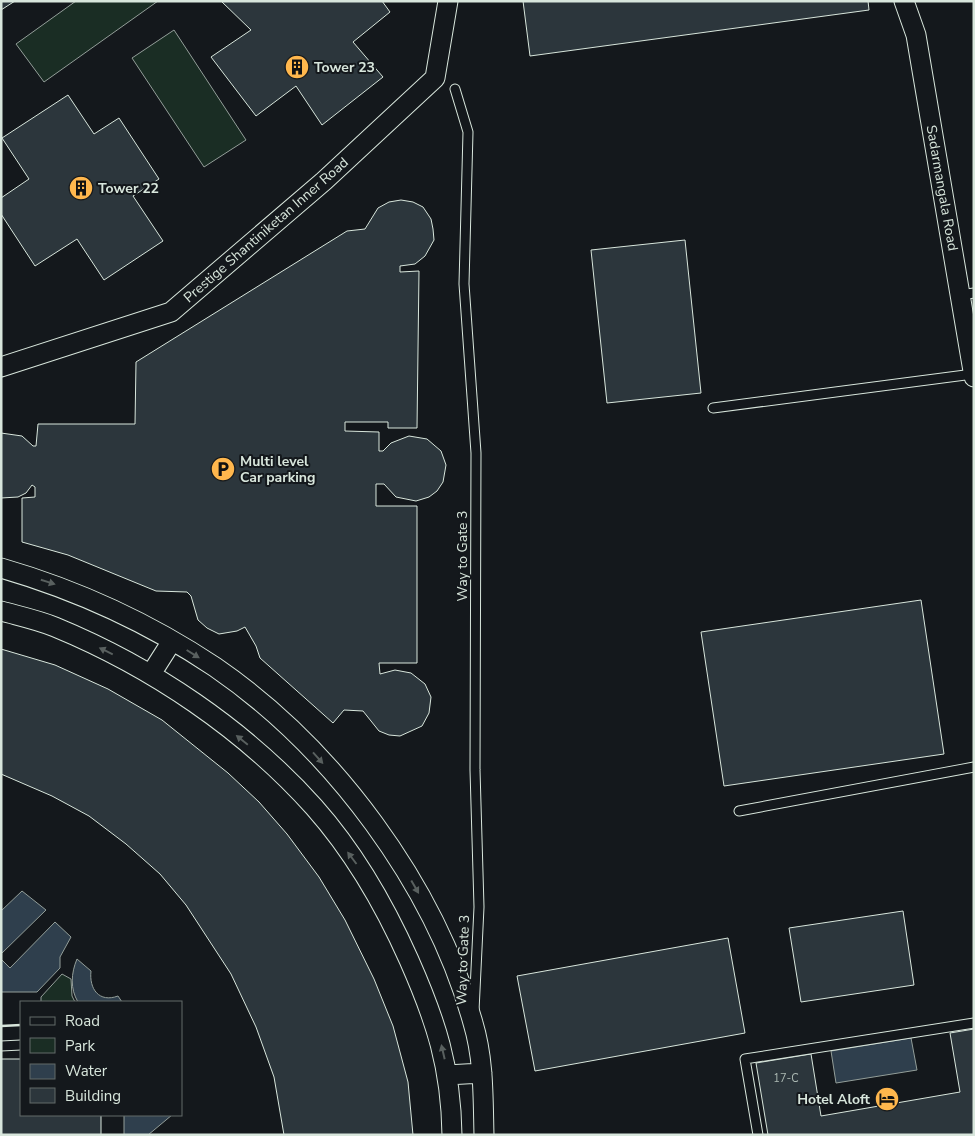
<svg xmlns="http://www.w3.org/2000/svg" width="975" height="1136" font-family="'Nunito Sans',sans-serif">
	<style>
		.green { fill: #1a2d24; stroke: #939e99 }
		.water { fill: #2f3f4d; stroke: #939e99 }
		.building { fill: #2c363c; stroke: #d8e6dc }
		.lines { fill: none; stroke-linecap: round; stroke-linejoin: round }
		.service-casing { stroke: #d8e6dc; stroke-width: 11 }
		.minor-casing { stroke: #d8e6dc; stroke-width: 21 }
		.service { stroke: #14181c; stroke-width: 9 }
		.minor { stroke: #14181c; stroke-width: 19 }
		.wall { stroke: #d8e6dc; stroke-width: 2.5 }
		.oneway { fill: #59605f }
		.labels { text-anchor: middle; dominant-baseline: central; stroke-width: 4; stroke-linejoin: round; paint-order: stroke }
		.number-label { font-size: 11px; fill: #adbab4 }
		.poi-label { font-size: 14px; font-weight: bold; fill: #d8e6dc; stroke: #14181c; text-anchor: start }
		.street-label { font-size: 14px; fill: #d8e6dc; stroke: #14181c }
	</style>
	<rect width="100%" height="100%" fill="#14181c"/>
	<path class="green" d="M 76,1 L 158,1 L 44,82 L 16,44 Z
		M 174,30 L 246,140 L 204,167 L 132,58 Z
		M 62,974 L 71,979 L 72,996 L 75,1002 L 41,1002 L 41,997 Z"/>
	<path class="water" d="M 22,891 L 46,910 L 1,954 L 1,911 Z
		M 55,922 L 71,937 L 60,957 L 60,968 L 37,992 L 1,992 L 1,959 L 10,968 Z
		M 77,959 L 91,971 C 89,989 99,1003 118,996 L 122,1002 L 78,1002 C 70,989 71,973 77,959 Z
		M 911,1038 L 917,1070 L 836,1083 L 831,1051 Z
		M 124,1115 L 172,1115 L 148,1135 L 124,1135 Z"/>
	<path class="building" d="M 1,1 L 15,1 L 1,10 Z
		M 221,1 L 382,1 L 390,12 L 353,42 L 383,77 L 322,125 L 296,86 L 256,116 L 211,57 L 251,30 Z
		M 523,1 L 868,1 L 869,10 L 530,56 Z
		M 68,95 L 94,134 L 119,118 L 159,179 L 133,196 L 163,241 L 104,280 L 77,239 L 35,266 L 1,214 L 1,198 L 29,179 L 2,138 Z
		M 401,200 L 413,202 L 423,207 L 431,219 L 433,229 L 434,240 L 425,256 L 415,264 L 400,266 L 400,272 L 419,271 L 417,428 L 388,428 L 388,422 L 345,422 L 345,431 L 379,432 L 379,451 L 383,451 L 391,443 L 409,436 L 427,439 L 441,451 L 446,465 L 443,482 L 437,491 L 429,497 L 416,501 L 396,497 L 384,484 L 376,484 L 376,506 L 417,506 L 417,663 L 379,663 L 380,674 L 395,670 L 411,673 L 425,684 L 431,697 L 429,713 L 422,726 L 400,736 L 389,735 L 379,731 L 363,711 L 344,710 L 333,723 L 260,658 L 256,646 L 245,627 L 237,631 L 219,634 L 207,628 L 198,620 L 191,596 L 187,592 L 156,591 L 68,555 L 22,542 L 22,498 L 35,497 L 35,487 L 32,485 L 26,493 L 18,497 L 1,498 L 1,433 L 22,436 L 33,446 L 36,446 L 38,424 L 135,424 L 136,362 L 347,231 L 365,229 L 378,208 L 389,202 Z
		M 685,240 L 701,393 L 607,403 L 591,250 Z
		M 921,600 L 944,754 L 724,786 L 701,632 Z
		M 1,649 L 55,665 L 108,689 L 162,720 L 228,773 L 259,802 L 287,834 L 319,877 L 345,920 L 374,979 L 393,1026 L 408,1082 L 413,1135 L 284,1135 L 274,1077 L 256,1027 L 231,974 L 186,905 L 160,874 L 126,844 L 89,816 L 52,796 L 1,774 Z
		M 903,911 L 914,985 L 801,1002 L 789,928 Z
		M 728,938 L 745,1033 L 535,1071 L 517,976 Z
		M 974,1029 L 974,1135 L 768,1135 L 756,1063 L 811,1054 L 821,1116 L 960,1092 L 950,1033 Z
		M 1,1059 L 21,1059 L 21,1115 L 101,1115 L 101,1135 L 1,1135 Z"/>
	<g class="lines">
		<g class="service-casing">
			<path id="service" d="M 455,89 L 468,132 L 464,284 L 476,453 L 475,770 L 479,907 L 474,1011
				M 960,295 L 974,293
				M 713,408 L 973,374
				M 739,811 L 974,767
				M 1,1046 L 21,1045
				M 758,1135 L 745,1059 L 974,1023"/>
		</g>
		<g class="minor-casing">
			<path id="minor" d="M 904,1 L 916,35 L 974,377
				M 1,367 L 171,312 L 324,181 L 435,78 L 448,1
				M 1,568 C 77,590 149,623 215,667 C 333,748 435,885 473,1023 C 484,1059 483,1098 484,1135
				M 1,611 C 19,616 38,620 55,627 C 152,667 244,729 314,807 C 354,852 385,906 409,960 C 436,1021 451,1067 452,1135
				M 151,674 L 172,641
				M 447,1075 L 482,1073"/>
		</g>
		<use href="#service" class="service"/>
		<use href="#minor" class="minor"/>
		<path class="wall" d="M 1,1026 L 21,1025"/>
	</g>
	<defs><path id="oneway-solid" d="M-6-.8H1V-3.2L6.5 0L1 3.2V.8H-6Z" transform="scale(1.25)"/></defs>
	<g class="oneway">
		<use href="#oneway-solid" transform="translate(48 582) rotate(17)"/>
		<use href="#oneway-solid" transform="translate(106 651) rotate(-154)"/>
		<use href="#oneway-solid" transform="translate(193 654) rotate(32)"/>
		<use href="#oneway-solid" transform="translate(242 740) rotate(-141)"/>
		<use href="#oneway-solid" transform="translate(318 758) rotate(48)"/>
		<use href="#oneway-solid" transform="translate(352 858) rotate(-127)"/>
		<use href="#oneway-solid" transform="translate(415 887) rotate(60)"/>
		<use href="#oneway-solid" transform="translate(443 1052) rotate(-103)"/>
	</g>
	<defs>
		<g id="building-disc" transform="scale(1.25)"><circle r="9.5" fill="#ffb74d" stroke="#14181c"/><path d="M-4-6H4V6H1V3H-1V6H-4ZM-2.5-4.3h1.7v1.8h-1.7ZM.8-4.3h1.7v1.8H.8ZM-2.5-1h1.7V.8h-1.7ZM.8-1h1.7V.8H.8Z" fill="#111"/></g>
		<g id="parking-disc" transform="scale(1.25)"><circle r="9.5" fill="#ffb74d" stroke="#14181c"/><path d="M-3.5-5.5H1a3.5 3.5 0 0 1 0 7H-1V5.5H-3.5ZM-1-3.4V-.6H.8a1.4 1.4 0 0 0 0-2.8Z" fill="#111"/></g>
		<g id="hotel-disc" transform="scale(1.25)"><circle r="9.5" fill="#ffb74d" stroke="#14181c"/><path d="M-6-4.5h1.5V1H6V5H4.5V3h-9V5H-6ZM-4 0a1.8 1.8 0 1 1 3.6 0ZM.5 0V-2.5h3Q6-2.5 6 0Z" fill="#111"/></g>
	</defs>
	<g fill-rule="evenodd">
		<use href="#building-disc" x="297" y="67"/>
		<use href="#building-disc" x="81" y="188"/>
		<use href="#parking-disc" x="223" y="469"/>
		<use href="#hotel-disc" x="887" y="1099"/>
	</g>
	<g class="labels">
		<g class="number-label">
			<text x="786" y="1078">17-C</text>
		</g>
		<g class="poi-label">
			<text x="314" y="67">Tower 23</text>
			<text x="98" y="188">Tower 22</text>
			<text x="240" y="461">Multi level<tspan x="240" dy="16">Car parking</tspan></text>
			<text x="870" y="1099" text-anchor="end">Hotel Aloft</text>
		</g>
		<g class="street-label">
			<text transform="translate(942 188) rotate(80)">Sadarmangala Road</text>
			<text transform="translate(266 230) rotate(-41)">Prestige Shantiniketan Inner Road</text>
			<text transform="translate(462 556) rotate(-90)">Way to Gate 3</text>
			<text transform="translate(463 960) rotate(-88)">Way to Gate 3</text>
		</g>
	</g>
	<rect width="975" height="1136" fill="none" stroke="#d8e6dc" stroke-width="5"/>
	<rect x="20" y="1001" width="162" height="115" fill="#14181c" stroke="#626a69"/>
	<rect x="30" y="1017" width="25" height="8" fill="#14181c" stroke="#626a69"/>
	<text x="65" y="1026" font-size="15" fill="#d8e6dc">Road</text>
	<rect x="30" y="1038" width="25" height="15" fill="#1a2d24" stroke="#626a69"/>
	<text x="65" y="1051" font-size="15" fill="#d8e6dc">Park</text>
	<rect x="30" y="1064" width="25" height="15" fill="#2f3f4d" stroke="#626a69"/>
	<text x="65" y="1076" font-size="15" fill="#d8e6dc">Water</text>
	<rect x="30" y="1088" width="25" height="15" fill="#2c363c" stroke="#626a69"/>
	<text x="65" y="1101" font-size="15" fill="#d8e6dc">Building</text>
</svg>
